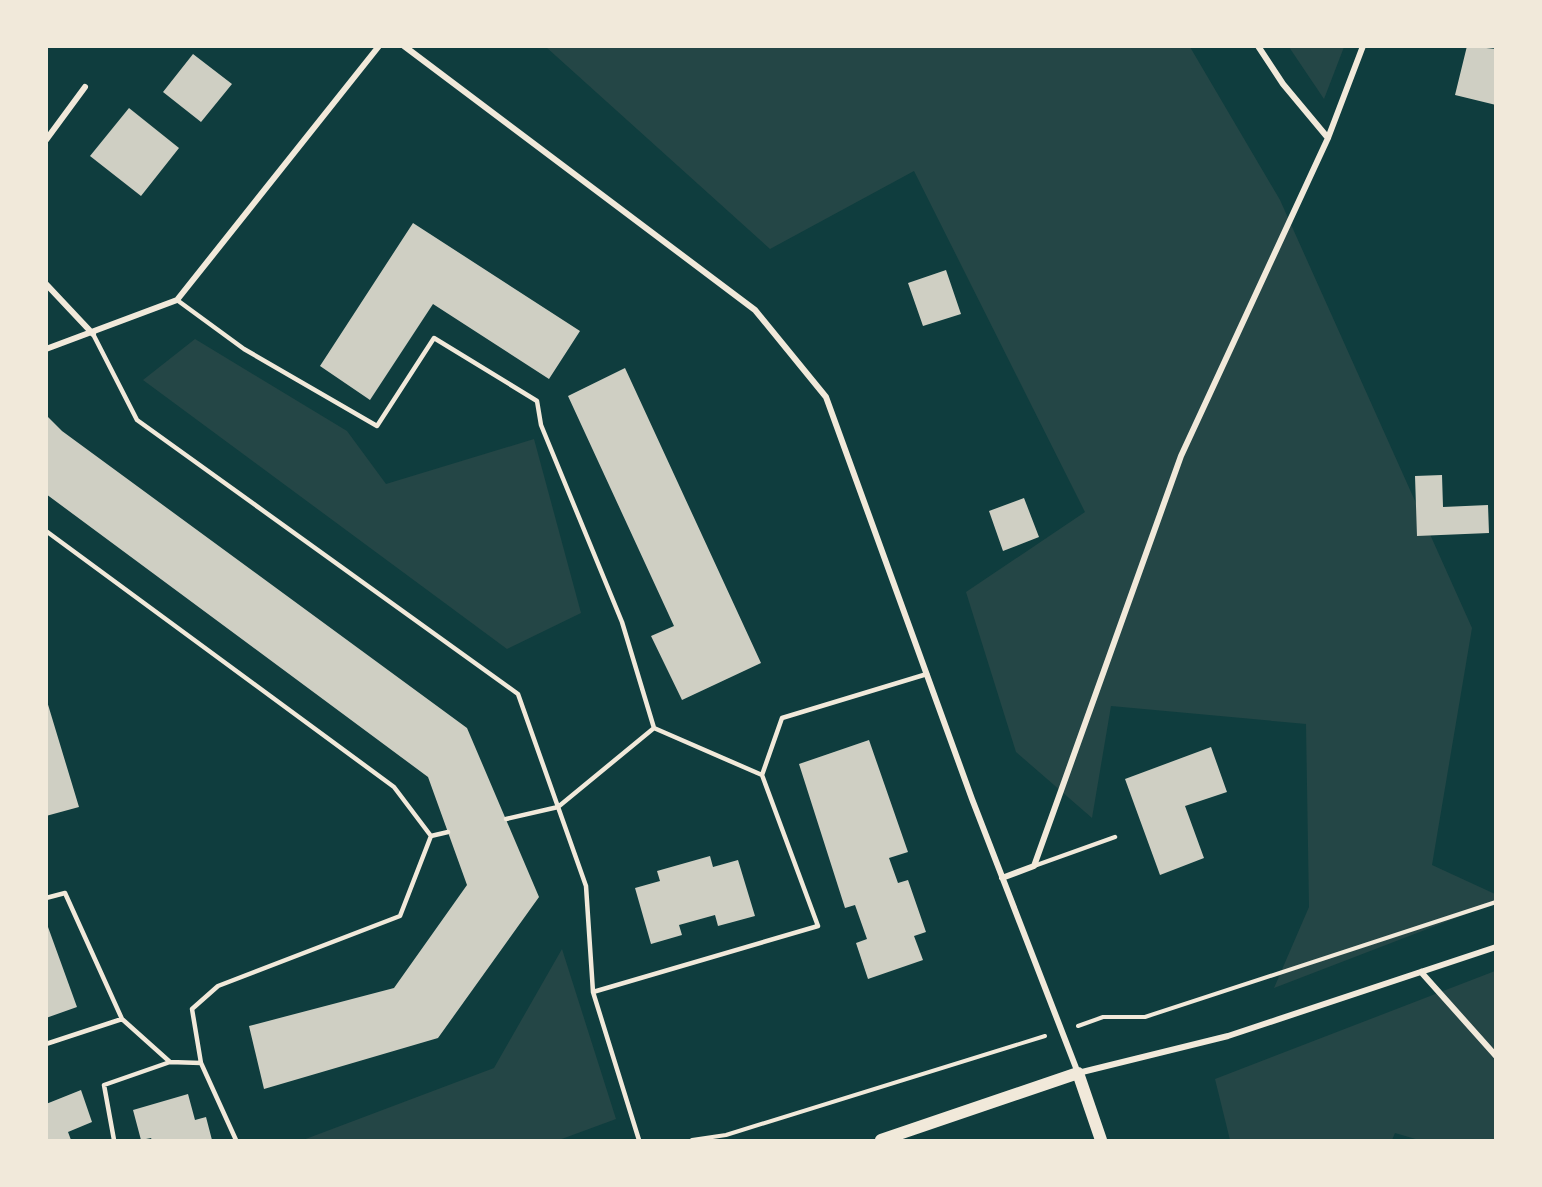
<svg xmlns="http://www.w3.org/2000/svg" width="1542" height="1187" font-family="'Crimson Pro',serif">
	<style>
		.green { fill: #244646 }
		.building { fill: #cfcfc3 }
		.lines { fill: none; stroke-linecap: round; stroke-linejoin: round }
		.path { stroke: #f1e9da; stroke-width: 4 }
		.service { stroke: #f1e9da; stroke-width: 4.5 }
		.minor { stroke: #f1e9da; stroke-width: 6 }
		.secondary { stroke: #f1e9da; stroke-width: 12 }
	</style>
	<rect width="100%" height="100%" fill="#0f3d3e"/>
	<path class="green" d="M 546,47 L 1190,47 L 1280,200 L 1472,628 L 1432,865 L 1495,894 L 1495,903 L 1274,988 L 1309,907 L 1306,724 L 1111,706 L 1092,818 L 1016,752 L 966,592 L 1085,512 L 914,171 L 770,249 Z
		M 1289,47 L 1344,47 L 1324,99 Z
		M 195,339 L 347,431 L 386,484 L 534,439 L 581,613 L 507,649 L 143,380 Z
		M 562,949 L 616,1119 L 559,1140 L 303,1140 L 494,1068 Z
		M 1495,971 L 1495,1140 L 1419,1140 L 1395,1133 L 1392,1140 L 1230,1140 L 1215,1079 Z"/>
	<path class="building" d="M 1467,46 L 1496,49 L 1496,105 L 1455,95 Z
		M 193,54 L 232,84 L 201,122 L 163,92 Z
		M 129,108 L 179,148 L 141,196 L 90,156 Z
		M 413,223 L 580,331 L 549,379 L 433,304 L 370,400 L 320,366 Z
		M 946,270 L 961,314 L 923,326 L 908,283 Z
		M 625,368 L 761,663 L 682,700 L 651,636 L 674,626 L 568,396 Z
		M 46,415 L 62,431 L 467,728 L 539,897 L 438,1038 L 264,1089 L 249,1026 L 394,988 L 467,885 L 428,777 L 46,494 Z
		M 1442,475 L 1443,507 L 1488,505 L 1489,533 L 1417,536 L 1415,476 Z
		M 1024,498 L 1039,537 L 1003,551 L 989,511 Z
		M 46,698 L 79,807 L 46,816 Z
		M 869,740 L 908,852 L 889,858 L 898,883 L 908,880 L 926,932 L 914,936 L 923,960 L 868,979 L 856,943 L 867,939 L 855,905 L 845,908 L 799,764 Z
		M 1211,747 L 1227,792 L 1185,806 L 1204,858 L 1160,875 L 1125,779 Z
		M 710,856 L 713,867 L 738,860 L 755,916 L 718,926 L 715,915 L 679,925 L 682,935 L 651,944 L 635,888 L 660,881 L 657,871 Z
		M 48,927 L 77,1007 L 46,1018 L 46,928 Z
		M 81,1090 L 92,1122 L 68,1132 L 71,1140 L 46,1140 L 46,1104 Z
		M 188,1094 L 195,1120 L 206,1117 L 212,1140 L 152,1140 L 151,1138 L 141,1140 L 133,1110 Z"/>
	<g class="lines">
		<path class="path" d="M 1078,1026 L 1103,1017 L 1145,1017 L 1496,902
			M 692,1140 L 726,1135 L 1045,1036"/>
		<path class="service" d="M 177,300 L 244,349 L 377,426 L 434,338 L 537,401 L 541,425 L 622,622 L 654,728 L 558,807 L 506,819
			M 93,334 L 137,420 L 518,694 L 586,886 L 593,992 L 639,1140
			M 46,531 L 394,787 L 431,836 L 400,916 L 218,986 L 192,1009 L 201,1063 L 236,1140
			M 762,775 L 782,718 L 927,674
			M 431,836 L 448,832
			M 1034,866 L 1115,837
			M 46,898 L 65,893 L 122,1019 L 170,1062
			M 593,992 L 818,926 L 762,775 L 654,728
			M 46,1044 L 122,1019
			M 114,1140 L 104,1085 L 170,1062 L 201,1063"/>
		<path class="minor" d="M 404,46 L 755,310 L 826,397 L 972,799 L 1078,1073 L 1228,1036 L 1496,947
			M 1258,46 L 1283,84 L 1328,138
			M 46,140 L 85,87
			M 46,284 L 93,334
			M 46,349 L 177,300 L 379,46
			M 1002,878 L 1034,866 L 1181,456 L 1328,138 L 1363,46
			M 1421,972 L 1496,1056"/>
		<path class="secondary" d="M 881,1140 L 1078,1073 L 1101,1140"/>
	</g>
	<rect width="1542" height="1187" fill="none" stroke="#f1e9da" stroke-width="96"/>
</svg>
